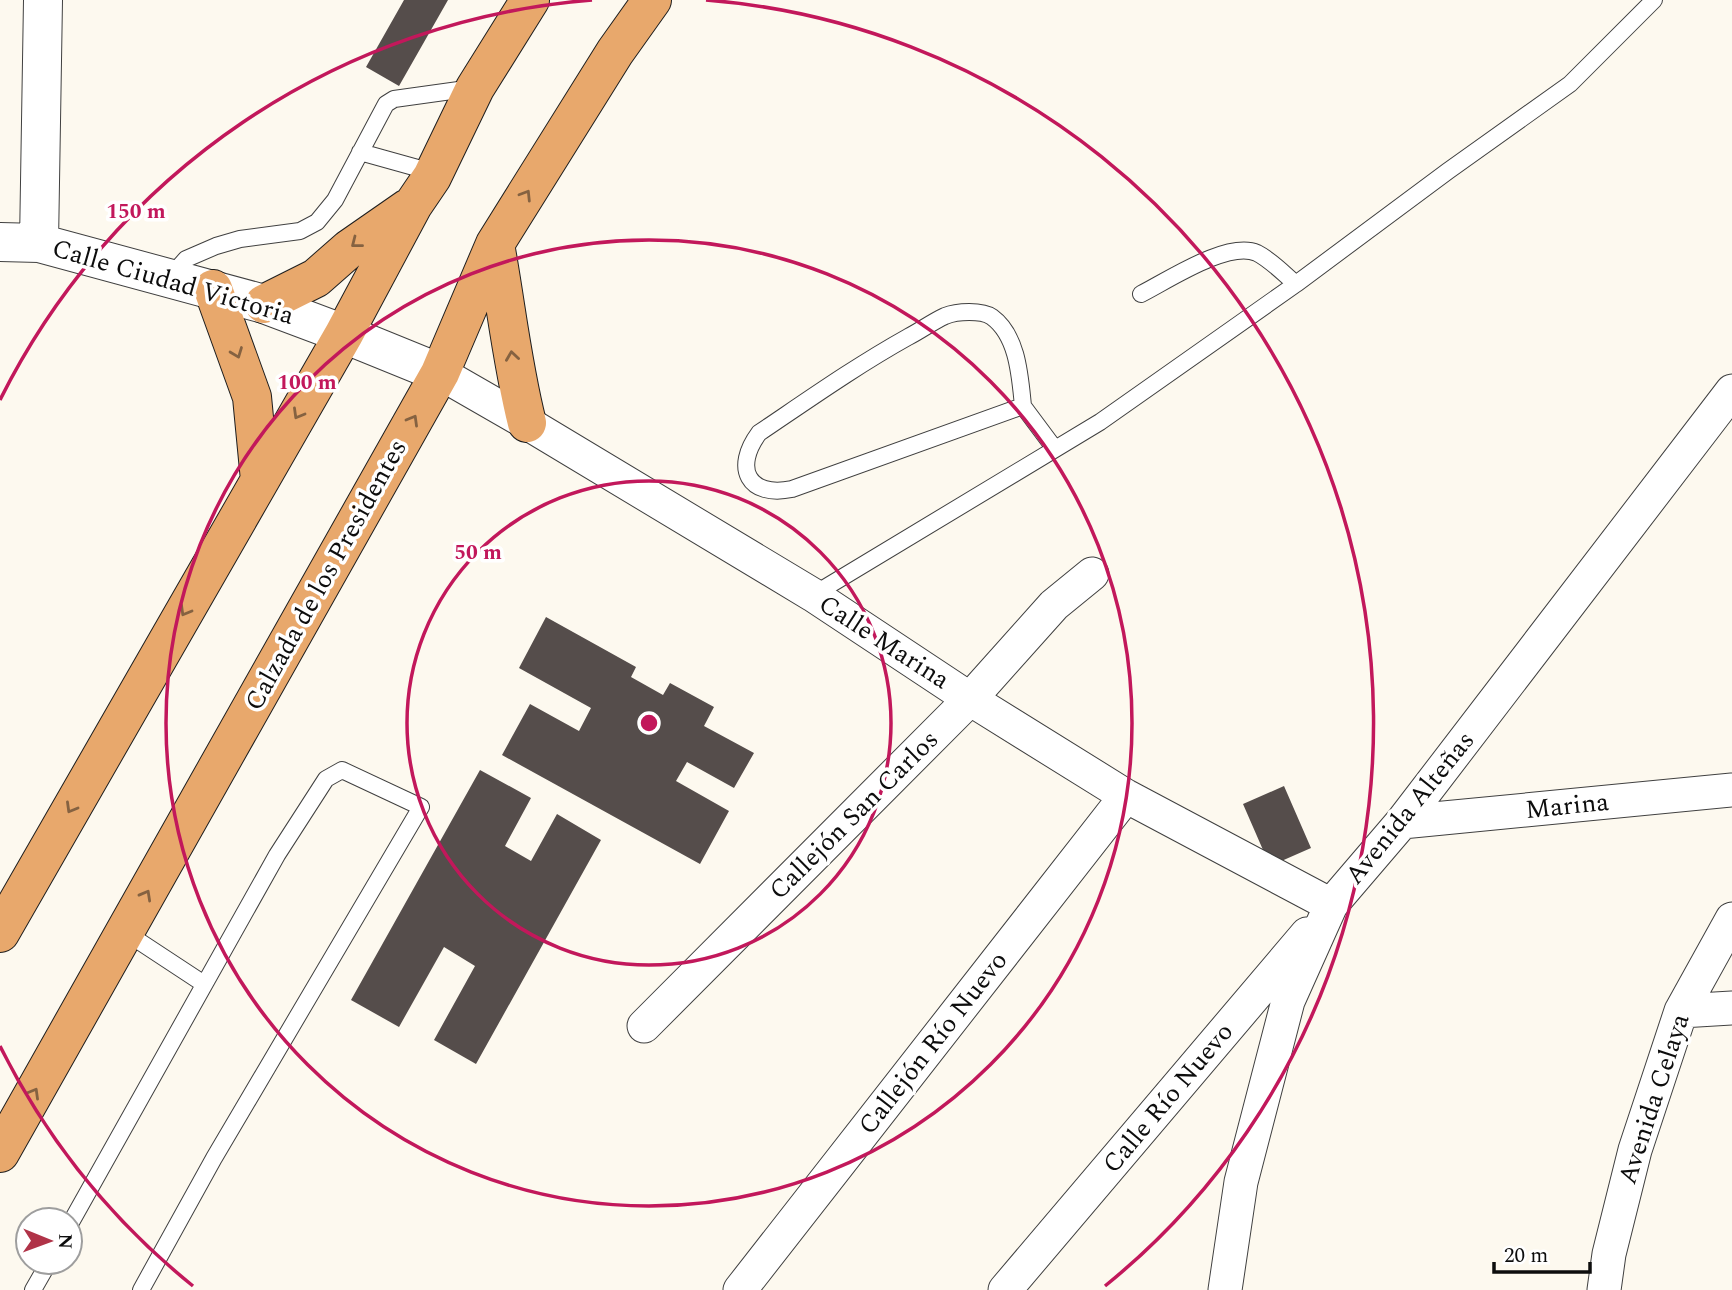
<svg xmlns="http://www.w3.org/2000/svg" width="1732" height="1290" font-family="Spectral,serif">
	<style>
		.building { fill: #554d4b }
		.lines { fill: none; stroke-linecap: round; stroke-linejoin: round }
		.service-casing { stroke: #404040; stroke-width: 18 }
		.minor-casing { stroke: #404040; stroke-width: 35 }
		.tertiary-casing { stroke: #404040; stroke-width: 40 }
		.trunk-casing { stroke: #1e1e1e; stroke-width: 40 }
		.service { stroke: #fff; stroke-width: 16 }
		.minor { stroke: #fff; stroke-width: 33 }
		.tertiary { stroke: #fff; stroke-width: 38 }
		.trunk { stroke: #e8a86c; stroke-width: 38 }
		.oneway { stroke: #856241 }
		.ring { fill: none; stroke: #c2185b; stroke-width: 3.5 }
		.labels { text-anchor: middle; dominant-baseline: central; stroke-width: 7; stroke-linejoin: round; paint-order: stroke }
		.street-label { font-size: 26px; fill: #0d0d0d; stroke: #fff }
		.centre { fill: #c2185b; stroke: #fff; stroke-width: 3.5 }
		.ring-label { font-size: 21px; text-anchor: middle; font-weight: bold; fill: #c2185b; stroke: #fff; stroke-width: 7; stroke-linejoin: round; paint-order: stroke }
	</style>
	<rect width="100%" height="100%" fill="#fdf9ef"/>
	<path class="building" d="M 404,0 L 448,0 L 399,86 L 366,67 Z
		M 546,617 L 636,667 L 631,677 L 663,695 L 670,683 L 714,707 L 704,726 L 754,753 L 734,788 L 687,762 L 676,781 L 729,811 L 700,864 L 502,755 L 530,704 L 579,731 L 591,708 L 519,668 Z
		M 480,770 L 531,798 L 505,846 L 531,861 L 557,814 L 601,840 L 476,1064 L 434,1040 L 475,966 L 444,947 L 399,1027 L 351,1000 Z
		M 1284,786 L 1311,848 L 1270,866 L 1243,804 Z"/>
	<g class="lines">
		<g class="service-casing">
			<path id="service" d="M 360,152 L 421,169 L 432,177
				M 171,276 L 186,259 L 216,246 L 240,239 L 300,231 L 317,222 L 335,200 L 378,119 L 386,104 L 394,99 L 473,88
				M 1141,294 C 1167,281 1228,240 1257,253 C 1271,260 1284,274 1296,284
				M 1023,406 C 1020,377 1018,336 992,317 C 982,310 957,311 945,316 C 932,322 920,331 908,337 C 856,366 808,400 759,433 C 733,468 748,498 792,489 L 1023,406 L 1055,449
				M 813,595 L 1100,422 L 1296,284 L 1448,171 L 1570,84 L 1654,0
				M 125,932 L 204,984
				M 70,1224 L 277,855 L 326,779 L 342,770 L 421,807 L 214,1158 L 141,1290
				M 33,1290 L 49,1262"/>
		</g>
		<g class="minor-casing">
			<path id="minor" d="M 440,373 L 527,423 L 813,595 L 970,699 L 1126,796 L 1331,905
				M 1402,822 L 1732,790
				M 1681,1011 L 1732,1008
				M 644,1026 L 970,699 L 1054,605 L 1092,574
				M 740,1290 L 1126,796
				M 1005,1290 L 1307,934
				M 1225,1290 L 1241,1182 L 1288,1001 L 1331,905 L 1402,822 L 1732,391
				M 1604,1290 L 1609,1254 L 1635,1150 L 1681,1011 L 1732,919"/>
		</g>
		<g class="tertiary-casing">
			<path id="tertiary" d="M 0,242 L 39,243 L 264,304 L 344,334 L 440,373
				M 39,243 L 43,0"/>
		</g>
		<g class="trunk-casing">
			<path id="trunk" d="M 495,244 C 506,304 512,364 527,423
				M 213,289 L 252,397 L 260,480
				M 264,304 L 316,278 L 349,249 L 408,208
				M 0,933 L 344,334 L 413,205 L 432,177 L 475,88 L 530,0
				M 0,1153 L 440,373 L 495,244 L 615,52 L 652,0"/>
		</g>
		<use href="#service" class="service"/>
		<use href="#minor" class="minor"/>
		<use href="#tertiary" class="tertiary"/>
		<use href="#trunk" class="trunk"/>
	</g>
	<defs><path id="oneway-chevron" d="M-2-3.5L2.5 0L-2 3.5" fill="none" stroke-width="1.6" stroke-linecap="round" stroke-linejoin="round" transform="scale(1.75)"/></defs>
	<g class="oneway">
		<use href="#oneway-chevron" transform="translate(526 195) rotate(-58)"/>
		<use href="#oneway-chevron" transform="translate(356 243) rotate(142)"/>
		<use href="#oneway-chevron" transform="translate(237 353) rotate(69)"/>
		<use href="#oneway-chevron" transform="translate(512 356) rotate(-98)"/>
		<use href="#oneway-chevron" transform="translate(298 414) rotate(120)"/>
		<use href="#oneway-chevron" transform="translate(413 420) rotate(-60)"/>
		<use href="#oneway-chevron" transform="translate(185 611) rotate(120)"/>
		<use href="#oneway-chevron" transform="translate(71 808) rotate(120)"/>
		<use href="#oneway-chevron" transform="translate(146 895) rotate(-61)"/>
		<use href="#oneway-chevron" transform="translate(34 1093) rotate(-60)"/>
	</g>
	<g class="ring">
		<circle cx="649" cy="723" r="242"/>
		<circle cx="649" cy="723" r="483"/>
		<path d="M193 1286A725 725 0 0 1 0 1046M0 400A725 725 0 0 1 592 0M706 0A725 725 0 0 1 1105 1286"/>
	</g>
	<g class="labels">
		<g class="street-label">
			<text transform="translate(173 282) rotate(16)">Calle Ciudad Victoria</text>
			<text transform="translate(326 575) rotate(-61)">Calzada de los Presidentes</text>
			<text transform="translate(884 642) rotate(33)">Calle Marina</text>
			<text transform="translate(1567 806) rotate(-6)">Marina</text>
			<text transform="translate(1410 808) rotate(-51)">Avenida Alteñas</text>
			<text transform="translate(854 815) rotate(-45)">Callejón San Carlos</text>
			<text transform="translate(933 1043) rotate(-52)">Callejón Río Nuevo</text>
			<text transform="translate(1168 1098) rotate(-50)">Calle Río Nuevo</text>
			<text transform="translate(1654 1099) rotate(-72)">Avenida Celaya</text>
		</g>
	</g>
	<circle cx="649" cy="723" r="10" class="centre"/>
	<g class="ring-label">
		<text x="136" y="218">150 m</text>
		<text x="307" y="389">100 m</text>
		<text x="478" y="559">50 m</text>
	</g>
	<g transform="translate(49 1241) rotate(91)"><circle r="33" fill="#ffffff" stroke="#9e9e9e" stroke-width="2"/>
	<path d="M0-5L12 26L0 18L-12 26Z" fill="#b03348"/>
	<text y="-10" font-size="19" font-weight="bold" text-anchor="middle" fill="#0d0d0d">N</text>
	</g>
	<path d="M1494 1262v10h96v-10" fill="none" stroke="#0d0d0d" stroke-width="3.5"/>
	<text x="1504" y="1262" font-size="21" fill="#0d0d0d" stroke="#ffffff" stroke-width="5" paint-order="stroke">20 m</text>
</svg>
